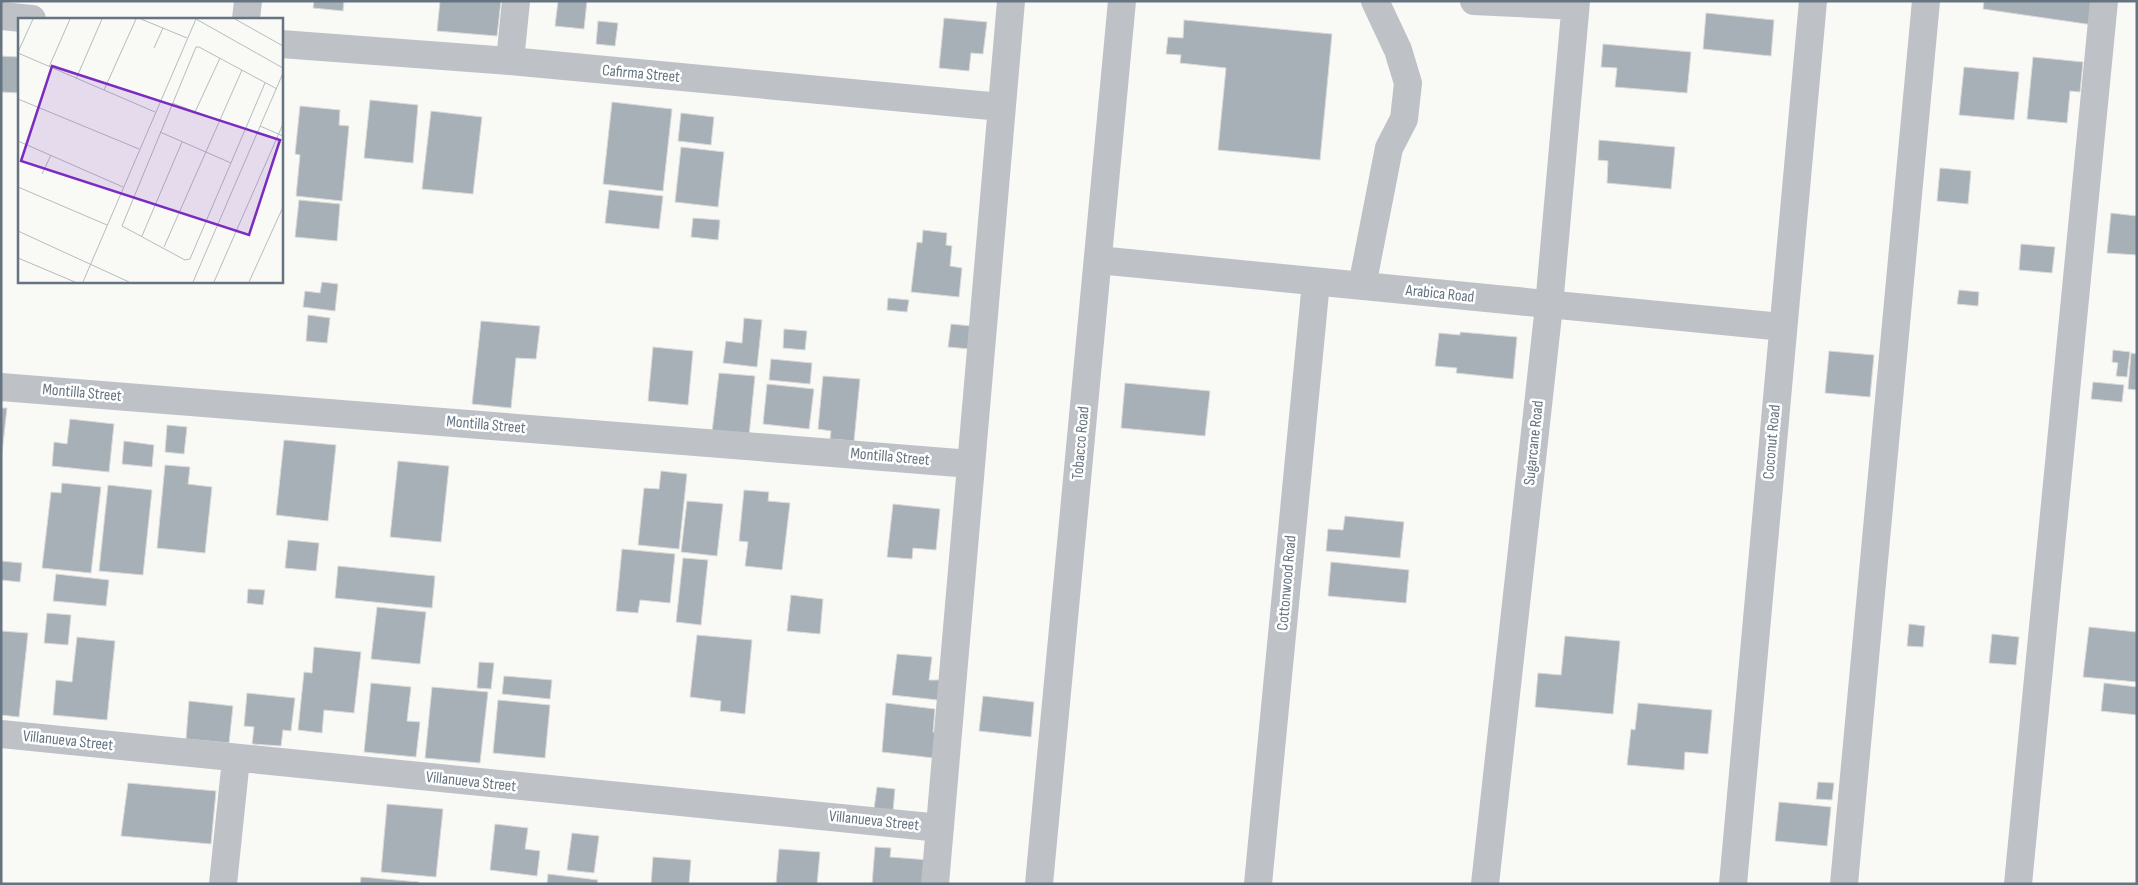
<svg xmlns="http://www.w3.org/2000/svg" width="2138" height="885" font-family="'Sofia Sans Condensed',sans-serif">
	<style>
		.building { fill: #a7b0b6; stroke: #dbdbd9 }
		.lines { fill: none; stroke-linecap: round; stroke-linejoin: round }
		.minor { stroke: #bec2c6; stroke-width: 28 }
		.labels { text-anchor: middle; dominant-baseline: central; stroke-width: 5; stroke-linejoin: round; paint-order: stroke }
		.street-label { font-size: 16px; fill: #657480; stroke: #fff }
		.inset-road { fill: none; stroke: #b5bcc0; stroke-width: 1 }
		.view { fill: #7b2cbf; fill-opacity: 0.15; stroke: #7b2cbf; stroke-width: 2.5 }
		.inset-edge { fill: none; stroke: #657480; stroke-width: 2.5 }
	</style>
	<rect width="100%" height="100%" fill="#f9f9f6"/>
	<path class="building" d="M 314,1 L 344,1 L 343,11 L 313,8 Z
		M 440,1 L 501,1 L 497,36 L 437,31 Z
		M 558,1 L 587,1 L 584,29 L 555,26 Z
		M 1984,1 L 2095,1 L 2093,25 L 1983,9 Z
		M 1706,13 L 1774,20 L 1771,56 L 1703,49 Z
		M 944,18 L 987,22 L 983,54 L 971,53 L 969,71 L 939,68 Z
		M 1184,20 L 1332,34 L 1320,160 L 1218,150 L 1226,68 L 1180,63 L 1181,55 L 1166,54 L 1168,37 L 1183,38 Z
		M 598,21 L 618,23 L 615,46 L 596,44 Z
		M 1603,44 L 1691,52 L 1687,93 L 1615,87 L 1617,68 L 1601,67 Z
		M 1,56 L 19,57 L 19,93 L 1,92 Z
		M 2033,57 L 2083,62 L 2080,92 L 2070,91 L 2067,123 L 2027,119 Z
		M 1964,67 L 2019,72 L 2014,120 L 1959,115 Z
		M 370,100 L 418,105 L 413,163 L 364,158 Z
		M 612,102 L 672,109 L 663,191 L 603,184 Z
		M 300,106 L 340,110 L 339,125 L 349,126 L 342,201 L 296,196 L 300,155 L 295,154 Z
		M 431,111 L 482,117 L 473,194 L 422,189 Z
		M 681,113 L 714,117 L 711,145 L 678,141 Z
		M 1599,140 L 1675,147 L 1671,189 L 1607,183 L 1608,161 L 1598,160 Z
		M 681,147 L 724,152 L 718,207 L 675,202 Z
		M 1940,168 L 1971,171 L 1968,204 L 1937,201 Z
		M 609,190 L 663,196 L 659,229 L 605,223 Z
		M 299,200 L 340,204 L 337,241 L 295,237 Z
		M 2111,213 L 2137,216 L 2137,255 L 2107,253 Z
		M 693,218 L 720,220 L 718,240 L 691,237 Z
		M 923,230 L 947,233 L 946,245 L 952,246 L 950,266 L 962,268 L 959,297 L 911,292 L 917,242 L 922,243 Z
		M 2021,244 L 2055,247 L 2052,273 L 2019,270 Z
		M 322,282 L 338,284 L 335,311 L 303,307 L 305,291 L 320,293 Z
		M 1959,290 L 1979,292 L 1978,306 L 1957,304 Z
		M 888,298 L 909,300 L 907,312 L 887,310 Z
		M 308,315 L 330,318 L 327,343 L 306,341 Z
		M 744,318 L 762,320 L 757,367 L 723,363 L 726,341 L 742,343 Z
		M 481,321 L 540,326 L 536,359 L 516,358 L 511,408 L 472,404 Z
		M 951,324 L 972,326 L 970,349 L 948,347 Z
		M 784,329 L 807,331 L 805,350 L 783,348 Z
		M 1460,332 L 1517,337 L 1513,379 L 1456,373 L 1457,368 L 1435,366 L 1439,333 L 1460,335 Z
		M 653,347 L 693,351 L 688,405 L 648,401 Z
		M 2113,350 L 2130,352 L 2127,377 L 2116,376 L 2118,363 L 2112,362 Z
		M 1829,351 L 1874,355 L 1870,397 L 1825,393 Z
		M 2131,353 L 2137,354 L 2137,390 L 2128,389 Z
		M 771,359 L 812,363 L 810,384 L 769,380 Z
		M 719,373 L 755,376 L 749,436 L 712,432 Z
		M 823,376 L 860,379 L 854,441 L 830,439 L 831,431 L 818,429 Z
		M 2093,382 L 2124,385 L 2122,402 L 2091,399 Z
		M 1125,383 L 1210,391 L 1205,436 L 1121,428 Z
		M 767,384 L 814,389 L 809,429 L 763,424 Z
		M 1,408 L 7,408 L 1,462 Z
		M 70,419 L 114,424 L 109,472 L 52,466 L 54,442 L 67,444 Z
		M 167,425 L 187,427 L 184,454 L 165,452 Z
		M 284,440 L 336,445 L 328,521 L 276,515 Z
		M 124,441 L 154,445 L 152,467 L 122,464 Z
		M 398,461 L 449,466 L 441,542 L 390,537 Z
		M 165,465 L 190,467 L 188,484 L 212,487 L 205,553 L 157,548 Z
		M 661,471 L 687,474 L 679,549 L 638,545 L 644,488 L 659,489 Z
		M 62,483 L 101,487 L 91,573 L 42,568 L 51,492 L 61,493 Z
		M 108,485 L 152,490 L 143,575 L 99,571 Z
		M 744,490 L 769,492 L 768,501 L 790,503 L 782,570 L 745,566 L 748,542 L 739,541 Z
		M 687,501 L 723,504 L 717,556 L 681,552 Z
		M 893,504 L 940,509 L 936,550 L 913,548 L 912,559 L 887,557 Z
		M 1345,516 L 1404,522 L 1400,558 L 1326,551 L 1328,529 L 1343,530 Z
		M 288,540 L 319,543 L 316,571 L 285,568 Z
		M 622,549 L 675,554 L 670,603 L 640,600 L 638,613 L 616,611 Z
		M 683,558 L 708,560 L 701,625 L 676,622 Z
		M 1,561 L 22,563 L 20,582 L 1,580 Z
		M 1331,562 L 1409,570 L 1406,603 L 1328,596 Z
		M 338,566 L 435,576 L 432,608 L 335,598 Z
		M 56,574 L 109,580 L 106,606 L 53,601 Z
		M 248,589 L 265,590 L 263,605 L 247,603 Z
		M 791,595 L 823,599 L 820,634 L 787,631 Z
		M 377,607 L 426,612 L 420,664 L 371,659 Z
		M 47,613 L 71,615 L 68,645 L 44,643 Z
		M 1909,624 L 1925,626 L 1923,647 L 1907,646 Z
		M 2089,627 L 2137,632 L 2137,682 L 2083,677 Z
		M 1,631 L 28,633 L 19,717 L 1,715 Z
		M 1992,634 L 2019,637 L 2016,665 L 1989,663 Z
		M 697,635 L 752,640 L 745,714 L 720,711 L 721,701 L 690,697 Z
		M 1565,636 L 1620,641 L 1613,714 L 1535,707 L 1538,673 L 1561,675 Z
		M 77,637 L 115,641 L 107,720 L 53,715 L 56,680 L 72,682 Z
		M 314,647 L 361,652 L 354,713 L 324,710 L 322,733 L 298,730 L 304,672 L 312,673 Z
		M 897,654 L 932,657 L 929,680 L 940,680 L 938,700 L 892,695 Z
		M 479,662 L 494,663 L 491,689 L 477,688 Z
		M 504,676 L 552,680 L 550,699 L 502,694 Z
		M 371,683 L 411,687 L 407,721 L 420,722 L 416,757 L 364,752 Z
		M 2104,683 L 2137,687 L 2137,715 L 2101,711 Z
		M 432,687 L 488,692 L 480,763 L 425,758 Z
		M 247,693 L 295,698 L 291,731 L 283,730 L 281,746 L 252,744 L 254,727 L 244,726 Z
		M 983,696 L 1034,702 L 1031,737 L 979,731 Z
		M 498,700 L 550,705 L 545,758 L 493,753 Z
		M 189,701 L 233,706 L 229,743 L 186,739 Z
		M 886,703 L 935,709 L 933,732 L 944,733 L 942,759 L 882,752 Z
		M 1638,703 L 1712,710 L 1708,754 L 1685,752 L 1684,770 L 1627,765 L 1631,729 L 1635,730 Z
		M 1818,782 L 1834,783 L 1832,800 L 1816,799 Z
		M 128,783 L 216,791 L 211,844 L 121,836 Z
		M 877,787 L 895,789 L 893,811 L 874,809 Z
		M 1779,802 L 1831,807 L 1827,846 L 1775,841 Z
		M 387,804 L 443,809 L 436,877 L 381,872 Z
		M 495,824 L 528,828 L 525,849 L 540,851 L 537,876 L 490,870 Z
		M 572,833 L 599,836 L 594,873 L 567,870 Z
		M 875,847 L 891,848 L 890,857 L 929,860 L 927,884 L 872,884 Z
		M 779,849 L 820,852 L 817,884 L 776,884 Z
		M 653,857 L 691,860 L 689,884 L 651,884 Z
		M 548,874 L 598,880 L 597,884 L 547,884 Z
		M 361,877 L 419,882 L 419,884 L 360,884 Z"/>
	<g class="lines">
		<path class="minor" d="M 1474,1 L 1575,6
			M 1,16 L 32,19
			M 246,19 L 248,1
			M 281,44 L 510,61 L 1001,107
			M 510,61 L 516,1
			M 1098,260 L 1782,327
			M 1362,286 L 1389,148 L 1404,119 L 1408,83 L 1398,50 L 1375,1
			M 1,387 L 971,464
			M 1,734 L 940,828
			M 223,884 L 236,759
			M 935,884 L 1011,1
			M 1039,884 L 1122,1
			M 1258,884 L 1316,282
			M 1485,884 L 1549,306 L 1576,1
			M 1733,884 L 1813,1
			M 1844,884 L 1926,1
			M 2018,884 L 2104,1"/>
	</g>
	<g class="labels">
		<g class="street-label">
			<text transform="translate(641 74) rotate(5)">Cafirma Street</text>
			<text transform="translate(1440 294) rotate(6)">Arabica Road</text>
			<text transform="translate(82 393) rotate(5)">Montilla Street</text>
			<text transform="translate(486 425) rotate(5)">Montilla Street</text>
			<text transform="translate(1772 442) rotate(-85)">Coconut Road</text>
			<text transform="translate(1081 443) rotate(-85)">Tobacco Road</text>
			<text transform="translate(1534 443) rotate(-84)">Sugarcane Road</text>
			<text transform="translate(890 457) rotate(5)">Montilla Street</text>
			<text transform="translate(1287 583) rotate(-85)">Cottonwood Road</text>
			<text transform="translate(68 741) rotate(6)">Villanueva Street</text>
			<text transform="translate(471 782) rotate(6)">Villanueva Street</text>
			<text transform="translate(874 821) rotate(6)">Villanueva Street</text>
		</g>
	</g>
	<g transform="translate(18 18)">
		<rect width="265" height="265" fill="#f9f9f6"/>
		<path class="inset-road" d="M 123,1 L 169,20M 178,1 L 265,50M 217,1 L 265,28M 136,30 L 145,10M 0,34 L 15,1M 0,35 L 137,94M 31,49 L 52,1M 58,61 L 84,1M 247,65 L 172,241 L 167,242 L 104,208 L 178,29 L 181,29 L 259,71M 86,72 L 118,1M 0,81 L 121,131M 154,85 L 202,103M 177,94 L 202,40M 242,108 L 265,118M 142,114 L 213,145M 0,123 L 105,169M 24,156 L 33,137M 0,169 L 89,207M 0,213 L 111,264M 124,218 L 164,124M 146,229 L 224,52M 0,240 L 57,264M 65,264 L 178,1M 175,264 L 265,55M 196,264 L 265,106M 231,264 L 265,189"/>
		<path class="view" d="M 34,48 L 262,122 L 231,217 L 3,143 Z"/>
		<rect width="265" height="265" class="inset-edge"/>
	</g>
	<rect width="2138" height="885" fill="none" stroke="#657480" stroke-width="5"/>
</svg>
